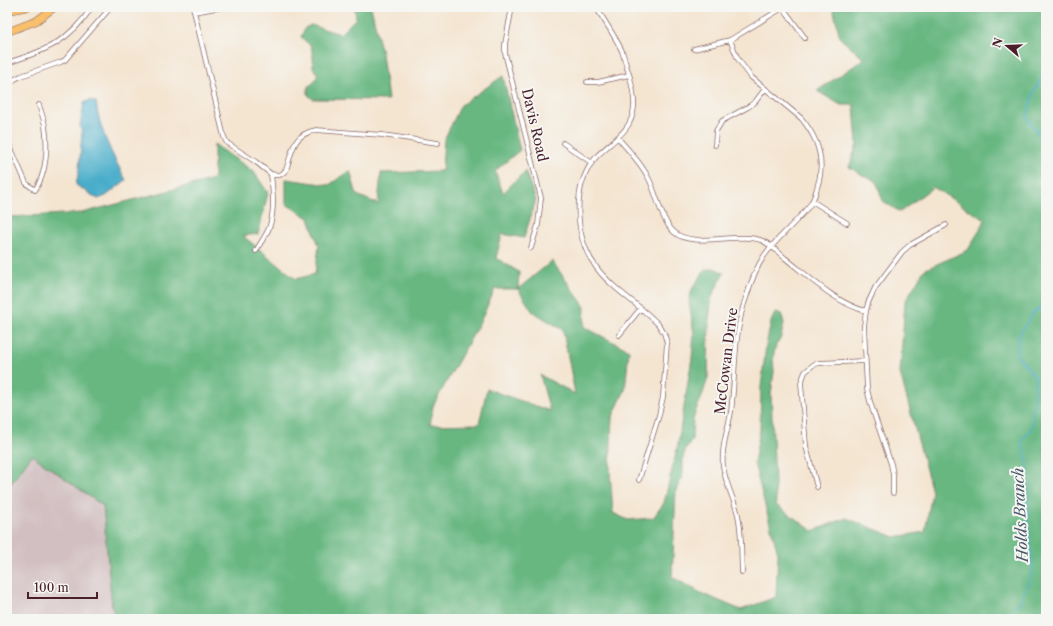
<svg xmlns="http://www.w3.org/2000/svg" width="1053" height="626" font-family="'Libre Caslon Text',serif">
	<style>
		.industrial { fill: #d2bfc1 }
		.forest { fill: #68b781; stroke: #596b56; fill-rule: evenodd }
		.water { fill: #4aadca; stroke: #4a667a }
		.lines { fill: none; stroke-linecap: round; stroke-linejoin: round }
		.stream { stroke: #4aadca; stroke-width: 1.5 }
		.minor-casing { stroke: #866465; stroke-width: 5.5 }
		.motorway-casing { stroke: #866465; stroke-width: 8 }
		.minor { stroke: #fff; stroke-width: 4 }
		.motorway { stroke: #f8bf6c; stroke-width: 7 }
		.labels { text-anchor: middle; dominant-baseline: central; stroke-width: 4; stroke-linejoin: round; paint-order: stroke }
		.street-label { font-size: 14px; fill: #4a1f2b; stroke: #f6f6f2 }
		.water-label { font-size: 15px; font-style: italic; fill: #4a586b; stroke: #f6f6f2 }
	</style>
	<rect width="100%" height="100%" fill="#f6f6f2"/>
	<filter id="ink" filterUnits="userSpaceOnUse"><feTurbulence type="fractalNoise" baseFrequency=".025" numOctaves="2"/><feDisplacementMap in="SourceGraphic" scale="8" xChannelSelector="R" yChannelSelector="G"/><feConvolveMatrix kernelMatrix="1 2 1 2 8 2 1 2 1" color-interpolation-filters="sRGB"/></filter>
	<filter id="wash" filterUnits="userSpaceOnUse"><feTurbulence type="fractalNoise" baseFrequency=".012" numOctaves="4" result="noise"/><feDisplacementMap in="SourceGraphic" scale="16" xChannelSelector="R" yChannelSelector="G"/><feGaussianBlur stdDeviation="0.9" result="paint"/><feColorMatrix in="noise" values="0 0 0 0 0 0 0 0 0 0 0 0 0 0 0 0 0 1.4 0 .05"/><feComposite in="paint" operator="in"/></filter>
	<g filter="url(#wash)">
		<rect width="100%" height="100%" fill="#f4e5d1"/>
		<path class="industrial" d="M 32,455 L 103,506 L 112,608 L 117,619 L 7,619 L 7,489 Z"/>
		<path class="forest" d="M 351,7 L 371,7 L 382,54 L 388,100 L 313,99 L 308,95 L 308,87 L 313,83 L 318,75 L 313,67 L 313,57 L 311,46 L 301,37 L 305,28 L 311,25 L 340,34 L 356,18 L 355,10 Z
			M 833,7 L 1046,7 L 1046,619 L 117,619 L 112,608 L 103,506 L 32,455 L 7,489 L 7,209 L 11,217 L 82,213 L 214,179 L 214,144 L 254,172 L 268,193 L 258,234 L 243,236 L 296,279 L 315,274 L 319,246 L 309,218 L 286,204 L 286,179 L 329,185 L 350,171 L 357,195 L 378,204 L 381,173 L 442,171 L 444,140 L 461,105 L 503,76 L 520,150 L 495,171 L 503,193 L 525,171 L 536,200 L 524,238 L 502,234 L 496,258 L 519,272 L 518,289 L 552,261 L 585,307 L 584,327 L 629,350 L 625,390 L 612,418 L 610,471 L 613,513 L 628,520 L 653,518 L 664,503 L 677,449 L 692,358 L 694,334 L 689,301 L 692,289 L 705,270 L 714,268 L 724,273 L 712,296 L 709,318 L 708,378 L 702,396 L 696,410 L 693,420 L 692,440 L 686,448 L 683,458 L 683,474 L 676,490 L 672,577 L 703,594 L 741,610 L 776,597 L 778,554 L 754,463 L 760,430 L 761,387 L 766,346 L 771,322 L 775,313 L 781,313 L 784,323 L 781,337 L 776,345 L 773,357 L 774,372 L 771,394 L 776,505 L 813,531 L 846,518 L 895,537 L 925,532 L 932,492 L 900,373 L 905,302 L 924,270 L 968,250 L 985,220 L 933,187 L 900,212 L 883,201 L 876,181 L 866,177 L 849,167 L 857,145 L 854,105 L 841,105 L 817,91 L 864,59 L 840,38 ZM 495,289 L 518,289 L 532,311 L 563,330 L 575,394 L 540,375 L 550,411 L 487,389 L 479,424 L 430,425 L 433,406 L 480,322 Z"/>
		<path class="water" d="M 90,100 L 96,102 C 99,129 113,157 126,180 L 106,196 L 98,199 L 76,185 L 79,169 L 82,133 L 80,125 L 84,103 Z"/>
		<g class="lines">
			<path class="stream" d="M 1046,72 L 1034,91 L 1027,118 L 1046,145
				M 1006,619 L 1020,602 L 1033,570 L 1028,519 L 1028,464 L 1021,442 L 1032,428 L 1035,377 L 1017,355 L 1019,335 L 1034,312 L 1046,305"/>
		</g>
	</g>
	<g filter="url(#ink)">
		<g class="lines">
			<g class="minor-casing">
				<path id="minor" d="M 193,7 L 224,137 L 227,143 L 256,162 L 271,174 C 273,192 275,211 269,228 C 266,236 260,243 256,251
					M 512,7 L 505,44 L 505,53 L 541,198 L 538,225 L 531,248
					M 596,7 C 605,22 615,36 622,51 C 625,60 627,69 630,77 C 632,87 635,97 634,107 C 632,131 613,140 597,156 C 571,185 574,237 596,267 C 612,289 639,304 658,324 L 664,333 L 667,343 L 663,397 L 659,415 L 639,480
					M 783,8 L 805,38
					M 194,12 L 222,7
					M 730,40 L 738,59 L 751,77 L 801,118 C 818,138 826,161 817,188 C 816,192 814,198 812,202 C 798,222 778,236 764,256 C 756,268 751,282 747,295 C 733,332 736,373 731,412 C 728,430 721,447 723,466 C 725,483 734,498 738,515 C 742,533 741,553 742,572
					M 694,49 L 730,40 L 784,7
					M 7,63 C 45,51 69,42 92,7
					M 587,82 L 598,82 L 629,75
					M 7,86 L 15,79 L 21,76 L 61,62 L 65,60 L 111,7
					M 618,138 C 629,151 641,163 648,177 C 657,193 660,219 674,232 C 692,249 739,231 763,241 C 771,245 778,252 785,258 C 808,276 837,304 866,311
					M 7,139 L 26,183 L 35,190 C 47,173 48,146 45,126 C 44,119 41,112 39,105
					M 563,143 L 592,163
					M 715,145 L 716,131 L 722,121 L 748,107 L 755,102 L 765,89
					M 271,174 C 278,176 281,176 286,170 C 293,150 292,135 316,130 L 382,135 L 438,143
					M 812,201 L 847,223
					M 619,335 L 641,308
					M 817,487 L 806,446 L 801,383 L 805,372 L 813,365 L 819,363 L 865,361
					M 893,493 L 893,474 L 891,464 L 871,405 L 867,389 L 864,326 L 866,311 L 868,303 L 875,288 L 902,252 L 910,245 L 946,225"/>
			</g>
			<g class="motorway-casing">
				<path id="motorway" d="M 7,11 L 27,7
					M 7,32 L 36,21 L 55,7"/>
			</g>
			<use href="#minor" class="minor"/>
			<use href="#motorway" class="motorway"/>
		</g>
	</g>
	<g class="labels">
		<g class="street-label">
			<text transform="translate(535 125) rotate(77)">Davis Road</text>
			<text transform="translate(726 361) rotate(-83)">McCowan Drive</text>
		</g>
		<g class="water-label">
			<text transform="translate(1020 515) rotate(-93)">Holds Branch</text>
		</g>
	</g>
	<rect width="1053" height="626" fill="none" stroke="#f6f6f2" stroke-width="24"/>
	<g transform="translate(1007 46) rotate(289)" stroke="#f6f6f2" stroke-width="3" paint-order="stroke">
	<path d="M0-3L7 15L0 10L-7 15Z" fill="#4a1f2b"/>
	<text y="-6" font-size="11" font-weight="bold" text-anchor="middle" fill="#4a1f2b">N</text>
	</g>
	<path d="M28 592v6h69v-6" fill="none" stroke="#4a1f2b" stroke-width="2"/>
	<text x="34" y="592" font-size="12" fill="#4a1f2b" stroke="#f6f6f2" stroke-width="3" paint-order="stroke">100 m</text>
</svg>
